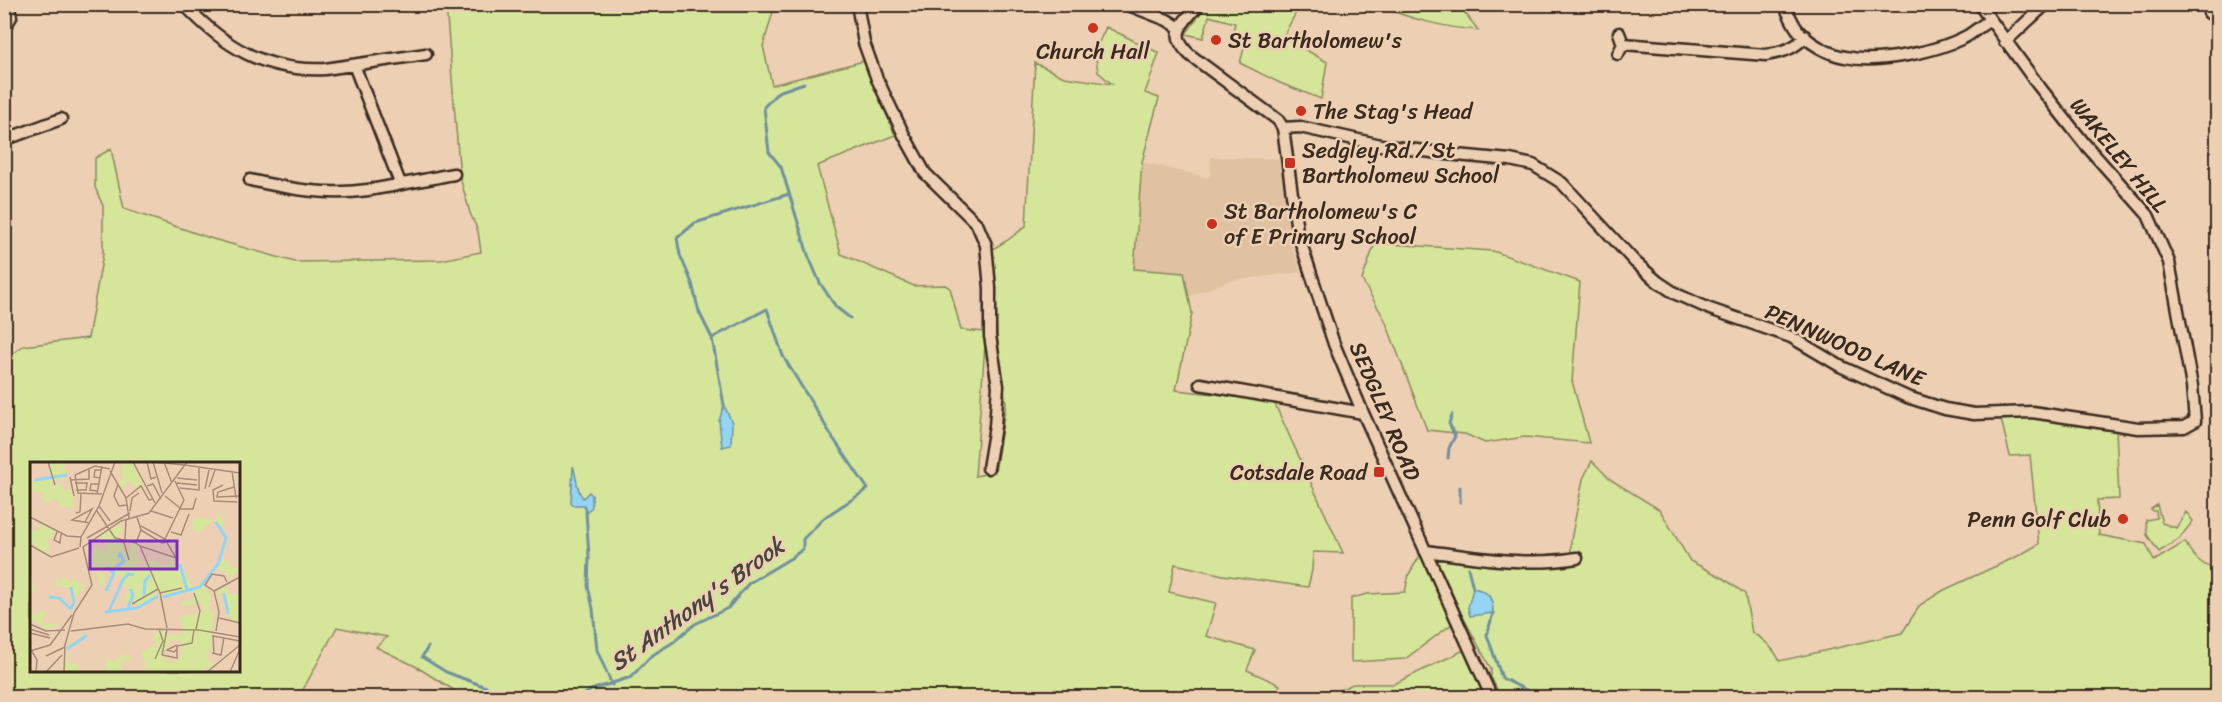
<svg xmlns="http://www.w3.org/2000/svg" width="2222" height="702" font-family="Sriracha,sans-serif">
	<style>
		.built { fill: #e0c1a2 }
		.green { fill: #d5e69a; stroke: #88885c; stroke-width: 1.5; fill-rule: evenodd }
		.water { fill: #94d4f5; stroke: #70909f; stroke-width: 1.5 }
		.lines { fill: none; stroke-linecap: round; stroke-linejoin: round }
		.stream { stroke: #70909f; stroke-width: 3 }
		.minor-casing { stroke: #3b2a1e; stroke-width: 15 }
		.minor { stroke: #edcfb3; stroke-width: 10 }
		.poi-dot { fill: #c8321e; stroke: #edcfb3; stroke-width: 2 }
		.labels { text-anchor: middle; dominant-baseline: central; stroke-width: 5; stroke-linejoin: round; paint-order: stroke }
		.poi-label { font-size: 22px; fill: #3b2a1e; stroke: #edcfb3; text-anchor: start }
		.street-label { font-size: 22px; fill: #3b2a1e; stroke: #edcfb3 }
		.water-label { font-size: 24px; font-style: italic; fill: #48443e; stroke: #edcfb3 }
		.inset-river { fill: none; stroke: #94d4f5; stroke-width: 3 }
		.inset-road { fill: none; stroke: #a68d77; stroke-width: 1.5 }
		.view { fill: #7b2cbf; fill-opacity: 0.15; stroke: #7b2cbf; stroke-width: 3 }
		.inset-edge { fill: none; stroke: #3b2a1e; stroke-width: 3 }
	</style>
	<rect width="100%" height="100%" fill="#edcfb3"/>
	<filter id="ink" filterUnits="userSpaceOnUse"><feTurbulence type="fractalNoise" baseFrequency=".0167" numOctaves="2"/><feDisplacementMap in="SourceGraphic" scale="12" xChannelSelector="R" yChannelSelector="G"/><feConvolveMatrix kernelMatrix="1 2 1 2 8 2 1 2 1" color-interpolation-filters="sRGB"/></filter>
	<g filter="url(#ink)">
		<path class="built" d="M 1211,157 L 1280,159 L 1289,238 L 1301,272 L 1228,281 L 1188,297 L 1184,273 L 1134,270 L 1142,162 L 1210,178 Z"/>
		<path class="green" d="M 446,5 L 770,5 L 773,12 L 763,46 L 772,85 L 864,61 L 895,135 L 817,166 L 841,254 L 914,286 L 945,285 L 950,288 L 961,330 L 986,332 L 975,476 L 995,472 L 1006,404 L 997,335 L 991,250 L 1008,240 L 1026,226 L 1035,63 L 1064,77 L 1112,84 L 1098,72 L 1095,51 L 1106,27 L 1159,53 L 1145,93 L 1159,98 L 1142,162 L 1134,269 L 1184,273 L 1192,313 L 1176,390 L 1273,400 L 1343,553 L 1313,552 L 1312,570 L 1308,587 L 1223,575 L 1175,564 L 1169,592 L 1216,603 L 1206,636 L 1255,650 L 1247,670 L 1280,685 L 1278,691 L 1294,697 L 465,697 L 415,666 L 376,647 L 387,637 L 337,627 L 299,697 L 5,698 L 5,210 L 8,208 L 9,356 L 23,346 L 88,338 L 103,254 L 103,206 L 95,187 L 95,158 L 111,149 L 124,209 L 213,239 L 295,262 L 441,260 L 481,252 L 478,231 L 470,213 L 460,177 ZM 32,464 L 238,464 L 238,670 L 32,670 Z
			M 1206,5 L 1300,5 L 1283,37 L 1327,62 L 1321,99 L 1280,83 L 1240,63 L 1245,45 L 1238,43 L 1239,37 L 1232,35 L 1235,23 L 1209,16 L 1203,38 L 1186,34 Z
			M 1377,5 L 1459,5 L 1478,30 C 1445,28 1407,18 1377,5 Z
			M 1375,243 L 1493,251 L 1580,282 L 1572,381 L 1589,443 L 1525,437 L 1485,443 L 1465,434 L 1427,430 L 1385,320 L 1362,280 Z
			M 2029,417 L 2116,429 L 2119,499 L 2097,500 L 2099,535 L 2146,544 L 2154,561 L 2185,542 C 2192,556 2202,566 2217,570 L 2217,697 L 1501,697 L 1491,677 L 1491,669 L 1461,613 L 1436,558 C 1485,565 1527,571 1577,563 L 1571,551 L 1571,540 L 1583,479 L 1592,461 L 1611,480 L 1660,510 L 1690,561 L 1723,578 L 1745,594 L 1752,633 C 1765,639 1773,648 1780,661 L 1902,633 L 1920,605 L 1944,590 L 2018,556 L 2039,544 L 2030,455 L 2010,456 L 2001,419 Z
			M 2157,505 L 2162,523 L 2176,528 L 2186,512 L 2193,521 L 2179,539 L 2159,552 L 2147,535 L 2146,520 L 2157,518 L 2156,511 L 2152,511 L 2151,509 Z
			M 1421,554 L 1452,624 L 1405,659 L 1351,662 L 1351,598 L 1368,594 L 1405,592 L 1409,574 Z
			M 1464,650 L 1486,697 L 1324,697 L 1353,684 L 1394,684 Z"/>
		<path class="water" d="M 724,405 L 732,423 L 731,445 L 722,447 L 719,421 Z
			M 573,466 C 577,477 576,490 583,498 L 589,492 L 592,495 L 592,507 L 586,512 L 584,505 L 573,505 L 571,503 Z
			M 1473,588 C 1489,591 1493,598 1493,613 L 1470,616 L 1468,608 Z"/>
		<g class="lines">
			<path class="stream" d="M 804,83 L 778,92 L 764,107 L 769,152 L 781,167 L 808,255 L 820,283 L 836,307 L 850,318
				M 712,338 L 699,312 L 692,283 L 680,255 L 677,238 L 695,223 L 789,194
				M 1448,458 L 1449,448 L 1455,436 L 1449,423 L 1452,415
				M 1460,487 L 1460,502
				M 586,512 L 589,556 L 588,586 L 593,609 L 597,650 L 612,685
				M 1468,568 L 1473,588
				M 1493,613 L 1487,635 L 1502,678 L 1542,698
				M 428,647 L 422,657 L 446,672 L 515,698
				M 579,698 L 591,690 L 631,677 L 651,656 L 672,643 L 695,624 L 728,608 L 749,583 L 791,558 L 803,549 L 803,539 L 825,517 L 868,489 L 833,438 L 783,356 L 767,309 L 712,338 L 724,405"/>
			<g class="minor-casing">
				<path id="minor" d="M 184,4 C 224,47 265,72 325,69 L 426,54
					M 857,4 L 864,43 L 877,79 L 904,135 L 925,173 L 977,224 L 986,245 L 990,288 L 990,336 L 998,386 L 995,426 L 988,468
					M 1126,4 L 1167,20 L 1180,28
					M 1199,4 C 1183,24 1167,33 1190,55 L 1278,120 L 1283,128 L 1297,231 L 1334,344 L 1363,413 L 1492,698
					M 1784,4 C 1788,12 1792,22 1797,29 C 1808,43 1828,54 1845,57 C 1878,64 1937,52 1967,36 C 1975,31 1982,25 1990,20
					M 4,7 L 10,12 L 11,17 L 4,28
					M 2209,13 L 2218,18
					M 2005,42 L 2046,4
					M 1623,44 L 1766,55 C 1781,52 1796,49 1805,36
					M 1618,54 L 1623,44 L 1619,33
					M 354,65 L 400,183
					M 1283,128 L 1300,127 L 1381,145 L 1446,154 L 1510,160 L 1533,165 L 1562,183 L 1635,262 L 1658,282 L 1676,294 L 1710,309 L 1791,337 L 1840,366 L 1907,397 L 1945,409 L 1974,414 L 2032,412 L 2138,428 L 2184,427 L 2195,421 L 2192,386 L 2169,262 L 2148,215 L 2084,143 L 2038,85 L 1979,4
					M 4,136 L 12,137 L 61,119
					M 250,180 C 289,189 328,196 368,190 C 397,186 426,179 454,174
					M 1200,384 L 1363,413
					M 1425,551 C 1476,557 1526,567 1577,558"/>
			</g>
			<use href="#minor" class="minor"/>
		</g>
	</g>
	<g class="poi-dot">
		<circle cx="1093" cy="28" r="6"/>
		<circle cx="1216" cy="40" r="6"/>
		<circle cx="1301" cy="111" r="6"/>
		<rect x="1284" y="157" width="12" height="12" rx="3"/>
		<circle cx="1212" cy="224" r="6"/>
		<rect x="1373" y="466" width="12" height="12" rx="3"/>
		<circle cx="2123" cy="519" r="6"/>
	</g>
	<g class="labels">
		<g class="poi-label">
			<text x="1228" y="40">St Bartholomew's</text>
			<text x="1093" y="51" text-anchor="middle">Church Hall</text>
			<text x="1313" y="111">The Stag's Head</text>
			<text x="1302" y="150">Sedgley Rd / St<tspan x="1302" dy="25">Bartholomew School</tspan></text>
			<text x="1224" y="211">St Bartholomew's C<tspan x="1224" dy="25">of E Primary School</tspan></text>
			<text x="1367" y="472" text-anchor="end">Cotsdale Road</text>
			<text x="2111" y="519" text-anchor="end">Penn Golf Club</text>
		</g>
		<g class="street-label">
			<text transform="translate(2119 155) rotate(51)">WAKELEY HILL</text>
			<text transform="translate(1845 345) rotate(24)">PENNWOOD LANE</text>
			<text transform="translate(1385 411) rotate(67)">SEDGLEY ROAD</text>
		</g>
		<g class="water-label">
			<text transform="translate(697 604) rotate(-36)">St Anthony's Brook</text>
		</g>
	</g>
	<g transform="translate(30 462)">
		<rect width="210" height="210" fill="#edcfb3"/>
		<path d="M 25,0 L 33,0 L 37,13 L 33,19 L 25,16 L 22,23 L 29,21 L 37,29 L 42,27 L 44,45 L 30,45 L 27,36 L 15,41 L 11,34 L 14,30 L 3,30 L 2,19 L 22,16 L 20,5 ZM 96,0 L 102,1 L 114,23 L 105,25 L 99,19 L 93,26 L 89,23 L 93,13 L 84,4 L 93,11 L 91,5 ZM 187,53 L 194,57 L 192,65 L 183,58 L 169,71 L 161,66 L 164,55 L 185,59 ZM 13,61 L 25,69 L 18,78 L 20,88 L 13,89 L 13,93 L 0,77 L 0,67 L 8,69 ZM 91,63 L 93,68 L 87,75 L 90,83 L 94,82 L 93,89 L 99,92 L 101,82 L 106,82 L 106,94 L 113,101 L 106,102 L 108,104 L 115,106 L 113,103 L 122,98 L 134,104 L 140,101 L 139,96 L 143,96 L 143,100 L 151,103 L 162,125 L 171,122 L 188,100 L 198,98 L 201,105 L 210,106 L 200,117 L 195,109 L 182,108 L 172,122 L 180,132 L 180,150 L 184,151 L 180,182 L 184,185 L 179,186 L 178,199 L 185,201 L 181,206 L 174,205 L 176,210 L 112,210 L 116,202 L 111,191 L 127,182 L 123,177 L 129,167 L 135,170 L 137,177 L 138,173 L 153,173 L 150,154 L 171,151 L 173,148 L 169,138 L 162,144 L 151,143 L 154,138 L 163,139 L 164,130 L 136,133 L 128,127 L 124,129 L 126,136 L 130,133 L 127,136 L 104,147 L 108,141 L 94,140 L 99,122 L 92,125 L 91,114 L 84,112 L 83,116 L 81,119 L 83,110 L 75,104 L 71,109 L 72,113 L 75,111 L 75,119 L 69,125 L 68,110 L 59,107 L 59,88 L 61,93 L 64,85 L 79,89 L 71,72 ZM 141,177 L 153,181 L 150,195 L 144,201 L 132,195 ZM 26,115 L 29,120 L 35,115 L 39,120 L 43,118 L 55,123 L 44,138 L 41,127 L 26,123 ZM 0,117 L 5,125 L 0,138 L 3,153 L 13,148 L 17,155 L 12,156 L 13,162 L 29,161 L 25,165 L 12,167 L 12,163 L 0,157 ZM 197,122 L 198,132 L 210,132 L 210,161 L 197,154 L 195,144 L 191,145 L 195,141 L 193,131 L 187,133 L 190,138 L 189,139 L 186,132 ZM 60,167 L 37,187 L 38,201 L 47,202 L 52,210 L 35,210 L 37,184 ZM 94,192 L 102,196 L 89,201 L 95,210 L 75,210 L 77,195 L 83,199 Z" fill="#d5e69a" fill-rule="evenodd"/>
		<path class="inset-river" d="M 5,18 L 37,13M 150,102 L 157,128M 83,108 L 94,99 L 90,92 L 88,95M 41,125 L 44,140 L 41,147M 76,129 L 84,111 L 77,105M 194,131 L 198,152M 114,133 L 115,119 L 120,113M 19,135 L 29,136 L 41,147M 133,135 L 170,125 L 188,102 L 196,76 L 186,60M 98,146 L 103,133 L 100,127M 75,150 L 107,146 L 128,134M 78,151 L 93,118 L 98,112 L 104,113M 37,187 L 57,173"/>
		<path class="inset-road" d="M 18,0 L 25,23M 103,0 L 125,41M 117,0 L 121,17 L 126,15M 122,0 L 155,3M 123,0 L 132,31M 134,0 L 142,21M 155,3 L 210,11M 80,9 L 96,36 L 99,56M 202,9 L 206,36M 45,13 L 48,31 L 72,32M 45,13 L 65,4 L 80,7M 40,15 L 44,34M 70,16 L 64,15 L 65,8 L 71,8M 147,16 L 167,18M 40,18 L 59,17 L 59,6M 45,21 L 57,21 L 56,28 L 46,28M 147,21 L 167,23M 88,22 L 84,34 L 89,44 L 97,43M 193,23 L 183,28 L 184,39 L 207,40M 117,24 L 123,22 L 131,37M 179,25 L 185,8M 204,25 L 188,30 L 187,35 L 210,34M 150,26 L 169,28 L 169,6M 175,27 L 179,8M 67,29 L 60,28 L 61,22 L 68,22M 67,32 L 72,4M 135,34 L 150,46M 96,36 L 111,24 L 119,38 L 123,37M 69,44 L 80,59M 150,47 L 163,47 L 166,36M 67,49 L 85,76 L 106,81M 100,49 L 102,36 L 109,31M 121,49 L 143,56M 46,51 L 50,50 L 51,32M 0,55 L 37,74 L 51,75M 107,55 L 111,68 L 106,81 L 110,84M 55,60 L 62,47 L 42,58 L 60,61M 111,68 L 132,81 L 138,80M 27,70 L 24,78 L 30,81 L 31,72M 141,70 L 151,73 L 159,52M 57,76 L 100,51M 93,77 L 99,98M 95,77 L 96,58M 135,77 L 154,38 L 145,19M 0,83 L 21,95 L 49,86M 110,84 L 146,96 L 135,77 L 111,64M 110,84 L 130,131 L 137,166M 50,85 L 51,75 L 69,44 L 85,0M 184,129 L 175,123 L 182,112 L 194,114 L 197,120M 130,131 L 152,126M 164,131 L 170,149 L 166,167M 102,142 L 128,127M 189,156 L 210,161M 0,162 L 16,169 L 35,168M 0,167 L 19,173M 41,169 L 98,162 L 115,167 L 169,168 L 210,175M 186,169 L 189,150 L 184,129 L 210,115M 0,171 L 20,176M 183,173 L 184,192M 183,174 L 210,179M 0,186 L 7,198 L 6,210M 147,187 L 144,190 L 137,188 L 147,183M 0,189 L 20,183 L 42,153M 182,191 L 191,193 L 194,175M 132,193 L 147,196 L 147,184 L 162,181 L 164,168M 132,193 L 137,167M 16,194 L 35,185M 125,197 L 133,179 L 129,167M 16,210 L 32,193M 34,210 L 35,183 L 44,151 L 62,123 L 53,85 L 91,59 L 119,51 L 157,0M 177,210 L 210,183M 200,210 L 210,187"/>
		<path class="view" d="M 60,79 L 147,79 L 147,107 L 60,107 Z"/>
		<rect width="210" height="210" class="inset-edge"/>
	</g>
	<rect width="2222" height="702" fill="none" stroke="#edcfb3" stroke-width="24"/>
	<rect x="12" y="12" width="2198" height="678" fill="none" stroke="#3b2a1e" stroke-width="2" filter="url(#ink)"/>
</svg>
